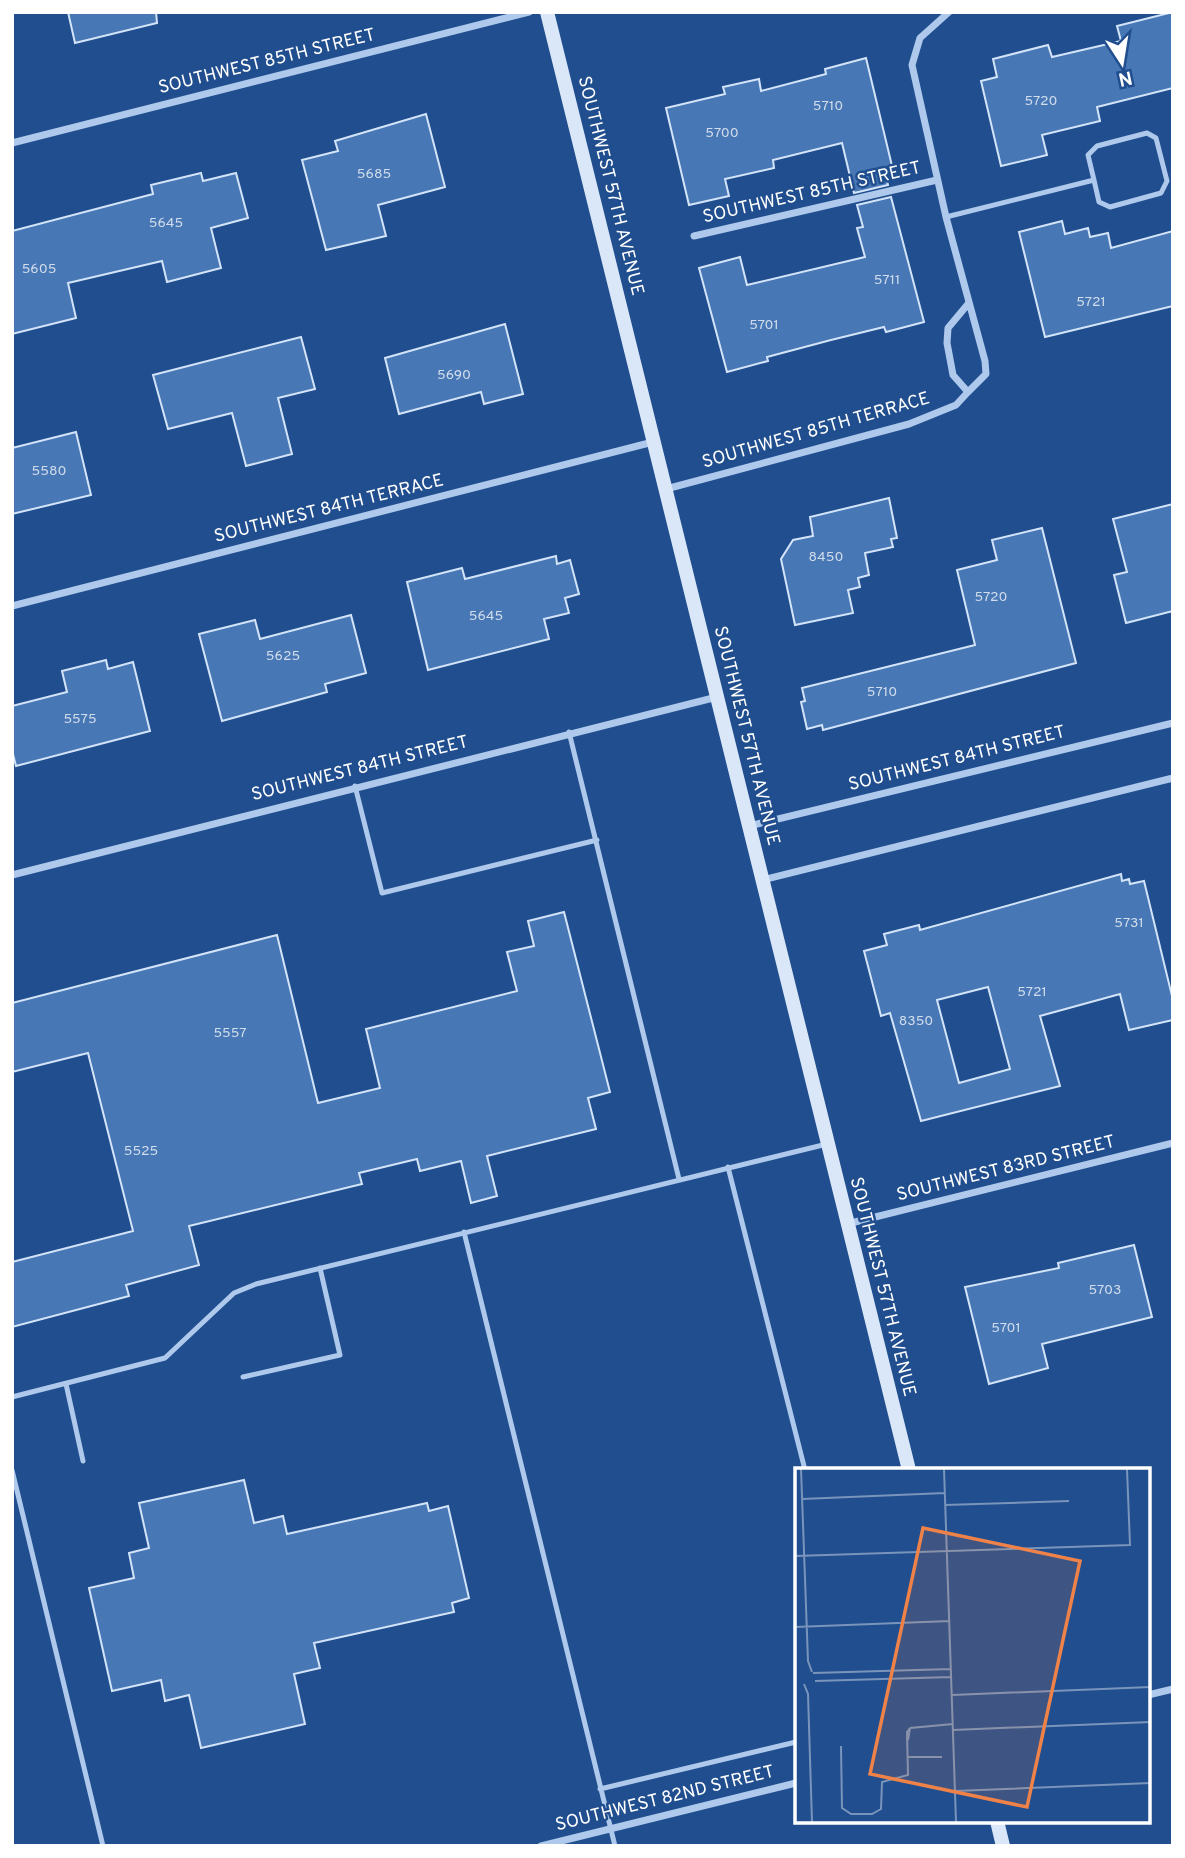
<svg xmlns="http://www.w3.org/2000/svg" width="1185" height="1858" font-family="Overpass,sans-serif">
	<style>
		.building { fill: #4877b5; stroke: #d3e4f9; stroke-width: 2; fill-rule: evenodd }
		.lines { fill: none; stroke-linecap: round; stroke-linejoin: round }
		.lane { stroke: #aec9ec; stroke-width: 5 }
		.street { stroke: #aec9ec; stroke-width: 7 }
		.secondary { stroke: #dae7f9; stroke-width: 14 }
		.labels { text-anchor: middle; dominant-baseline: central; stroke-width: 5; stroke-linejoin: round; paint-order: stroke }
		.number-label { font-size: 14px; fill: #d1ddec }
		.street-label { font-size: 18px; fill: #fff; stroke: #204e8e }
		.inset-road { fill: none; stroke: #7995bb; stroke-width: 2 }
		.view { fill: #ee8249; fill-opacity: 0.15; stroke: #ee8249; stroke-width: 3.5 }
		.inset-edge { fill: none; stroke: #fff; stroke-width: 3.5 }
	</style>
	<rect width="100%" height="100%" fill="#204e8e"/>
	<path class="building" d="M 68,12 L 156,12 L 157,23 L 75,43 Z
		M 1173,12 L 1173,88 L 1097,107 L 1100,121 L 1042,135 L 1047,155 L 1001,166 L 981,81 L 997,77 L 993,59 L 1048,45 L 1052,57 L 1121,41 L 1117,26 Z
		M 866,58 L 893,170 L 885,172 L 888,185 L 854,193 L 842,143 L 773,160 L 774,168 L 725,179 L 729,196 L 689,205 L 666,108 L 725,94 L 723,87 L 759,79 L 761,91 L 826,74 L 825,69 Z
		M 426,114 L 445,187 L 378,205 L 386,236 L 326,250 L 302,160 L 338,151 L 335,141 Z
		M 201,173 L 203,181 L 236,173 L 248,218 L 211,228 L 221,268 L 167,282 L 162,261 L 68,283 L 76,318 L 12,334 L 12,231 L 153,194 L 151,185 Z
		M 891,197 L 924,322 L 886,332 L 884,327 L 831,340 L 767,357 L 768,361 L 727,372 L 699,268 L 740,257 L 747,285 L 865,257 L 857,228 L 863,227 L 857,205 Z
		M 1062,221 L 1065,234 L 1088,228 L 1090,237 L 1108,233 L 1111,248 L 1173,231 L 1173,306 L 1045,337 L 1019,232 Z
		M 505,324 L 523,394 L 484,404 L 481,392 L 399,414 L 385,358 Z
		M 301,337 L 315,389 L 278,398 L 292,454 L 246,466 L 232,413 L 168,429 L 153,375 Z
		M 76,432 L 91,495 L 12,514 L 12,448 Z
		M 889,498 L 897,538 L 891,539 L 893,547 L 865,553 L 869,575 L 858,578 L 860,587 L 848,590 L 853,613 L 795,625 L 781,559 L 793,540 L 813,536 L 810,517 Z
		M 1173,504 L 1173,611 L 1126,623 L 1114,575 L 1127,572 L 1113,519 Z
		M 1042,528 L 1076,663 L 823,730 L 822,725 L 807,729 L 801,702 L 805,701 L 802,688 L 975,645 L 957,570 L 997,560 L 992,540 Z
		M 556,556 L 557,564 L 570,560 L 579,594 L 565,598 L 569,613 L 544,619 L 549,639 L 428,670 L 407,582 L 462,568 L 465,579 Z
		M 351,615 L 366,673 L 325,684 L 327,692 L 222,721 L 199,634 L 255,620 L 260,639 Z
		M 106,660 L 108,669 L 133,662 L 150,731 L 16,766 L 12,750 L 12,706 L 67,692 L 62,671 Z
		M 1121,874 L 1122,881 L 1129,879 L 1130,884 L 1144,881 L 1173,1000 L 1173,1020 L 1129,1030 L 1120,994 L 1040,1016 L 1060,1086 L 921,1121 L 890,1013 L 881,1016 L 864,951 L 887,945 L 884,934 L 919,925 L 920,930 ZM 988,987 L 1010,1069 L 959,1083 L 937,1000 Z
		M 564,912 L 610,1092 L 588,1098 L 596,1129 L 487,1156 L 497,1196 L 471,1203 L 461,1161 L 420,1171 L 417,1159 L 359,1173 L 362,1184 L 189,1226 L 199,1265 L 126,1285 L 129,1296 L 12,1327 L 12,1262 L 133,1231 L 88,1053 L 12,1072 L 12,1003 L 277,935 L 318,1103 L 380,1088 L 366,1029 L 517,991 L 507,952 L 534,946 L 528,921 Z
		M 1134,1245 L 1152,1317 L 1042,1344 L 1048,1368 L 989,1384 L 965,1287 L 1059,1268 L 1058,1263 Z
		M 244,1480 L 254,1523 L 283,1516 L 287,1534 L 427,1503 L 429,1511 L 448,1506 L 469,1598 L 452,1603 L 454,1612 L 314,1643 L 320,1668 L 294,1674 L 305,1724 L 201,1748 L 189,1695 L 165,1701 L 161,1680 L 112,1691 L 89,1588 L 134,1578 L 129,1553 L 149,1548 L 139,1503 Z"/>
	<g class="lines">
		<path class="lane" d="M 946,217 L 1094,180 L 1088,155 L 1097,146 L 1147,133 L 1156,138 L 1167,181 L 1161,193 L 1110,207 L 1099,202 L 1094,180
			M 569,732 L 679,1179
			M 355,786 L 382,893 L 597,840
			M 728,1167 L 805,1470
			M 464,1232 L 615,1846
			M 243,1377 L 340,1355 L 320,1268
			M 66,1384 L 83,1461
			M 12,1397 L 165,1358 L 234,1293 L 256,1284 L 827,1144
			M 12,1470 L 103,1846
			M 600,1789 L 796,1742"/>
		<path class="street" d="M 949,12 L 920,38 L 912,65 L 946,217 L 985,361 L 986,374 L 968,392 L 953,375 L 947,343 L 948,328 L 968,304
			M 12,143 L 529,12
			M 694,236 L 937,180
			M 666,489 L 909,424 L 956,405 L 968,392
			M 12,606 L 653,442
			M 749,826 L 1173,723
			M 12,875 L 717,697
			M 762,880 L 1173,778
			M 847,1224 L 1173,1143
			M 1148,1695 L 1173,1689
			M 541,1846 L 796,1783"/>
		<path class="secondary" d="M 547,12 L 909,1470
			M 997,1821 L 1003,1846"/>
	</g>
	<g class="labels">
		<g class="number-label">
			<text x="1041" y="101">5720</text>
			<text x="828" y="106">5710</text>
			<text x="722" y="133">5700</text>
			<text x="374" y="174">5685</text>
			<text x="166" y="223">5645</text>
			<text x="39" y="269">5605</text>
			<text x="887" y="280">5711</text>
			<text x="1091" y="302">5721</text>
			<text x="764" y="325">5701</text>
			<text x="454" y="375">5690</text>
			<text x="49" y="471">5580</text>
			<text x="826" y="557">8450</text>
			<text x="991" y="597">5720</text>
			<text x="486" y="616">5645</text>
			<text x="283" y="656">5625</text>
			<text x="882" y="692">5710</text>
			<text x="80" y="719">5575</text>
			<text x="1129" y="923">5731</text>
			<text x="1032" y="992">5721</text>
			<text x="916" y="1021">8350</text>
			<text x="230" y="1033">5557</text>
			<text x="141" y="1151">5525</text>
			<text x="1105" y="1290">5703</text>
			<text x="1006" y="1328">5701</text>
		</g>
		<g class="street-label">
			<text transform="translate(267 62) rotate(-14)">SOUTHWEST 85TH STREET</text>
			<text transform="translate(610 186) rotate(76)">SOUTHWEST 57TH AVENUE</text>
			<text transform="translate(812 193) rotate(-13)">SOUTHWEST 85TH STREET</text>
			<text transform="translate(816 431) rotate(-16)">SOUTHWEST 85TH TERRACE</text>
			<text transform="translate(329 509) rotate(-14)">SOUTHWEST 84TH TERRACE</text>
			<text transform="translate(746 736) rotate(76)">SOUTHWEST 57TH AVENUE</text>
			<text transform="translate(957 759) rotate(-14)">SOUTHWEST 84TH STREET</text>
			<text transform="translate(360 769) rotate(-14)">SOUTHWEST 84TH STREET</text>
			<text transform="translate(1006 1169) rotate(-14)">SOUTHWEST 83RD STREET</text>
			<text transform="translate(882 1287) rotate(76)">SOUTHWEST 57TH AVENUE</text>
			<text transform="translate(665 1799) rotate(-14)">SOUTHWEST 82ND STREET</text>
		</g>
	</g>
	<g transform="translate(795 1468)">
		<rect width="355" height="355" fill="#204e8e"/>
		<path class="inset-road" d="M 6,1 L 13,193 L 17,204M 149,1 L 161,354M 7,31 L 150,25M 150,37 L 274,33M 0,88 L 335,77 L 332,1M 0,159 L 155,153M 18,205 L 156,201M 20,213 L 156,209M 9,216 L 13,226 L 17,354M 157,227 L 356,219M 115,260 L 158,256M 158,262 L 356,254M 46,278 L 47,340 L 56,346 L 77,346 L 86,341 L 87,314 L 113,307 L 112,264 L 115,260 L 113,272M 113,289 L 147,289M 160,323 L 356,315"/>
		<path class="view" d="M 128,60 L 285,93 L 232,339 L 75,306 Z"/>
		<rect width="355" height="355" class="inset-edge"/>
	</g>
	<rect width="1185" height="1858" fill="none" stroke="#ffffff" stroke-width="28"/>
	<g transform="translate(1122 63) rotate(168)" stroke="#204e8e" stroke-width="5" paint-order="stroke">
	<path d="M0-5L12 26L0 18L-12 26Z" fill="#ffffff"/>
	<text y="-10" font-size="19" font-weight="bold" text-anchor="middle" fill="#ffffff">N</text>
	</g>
</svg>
